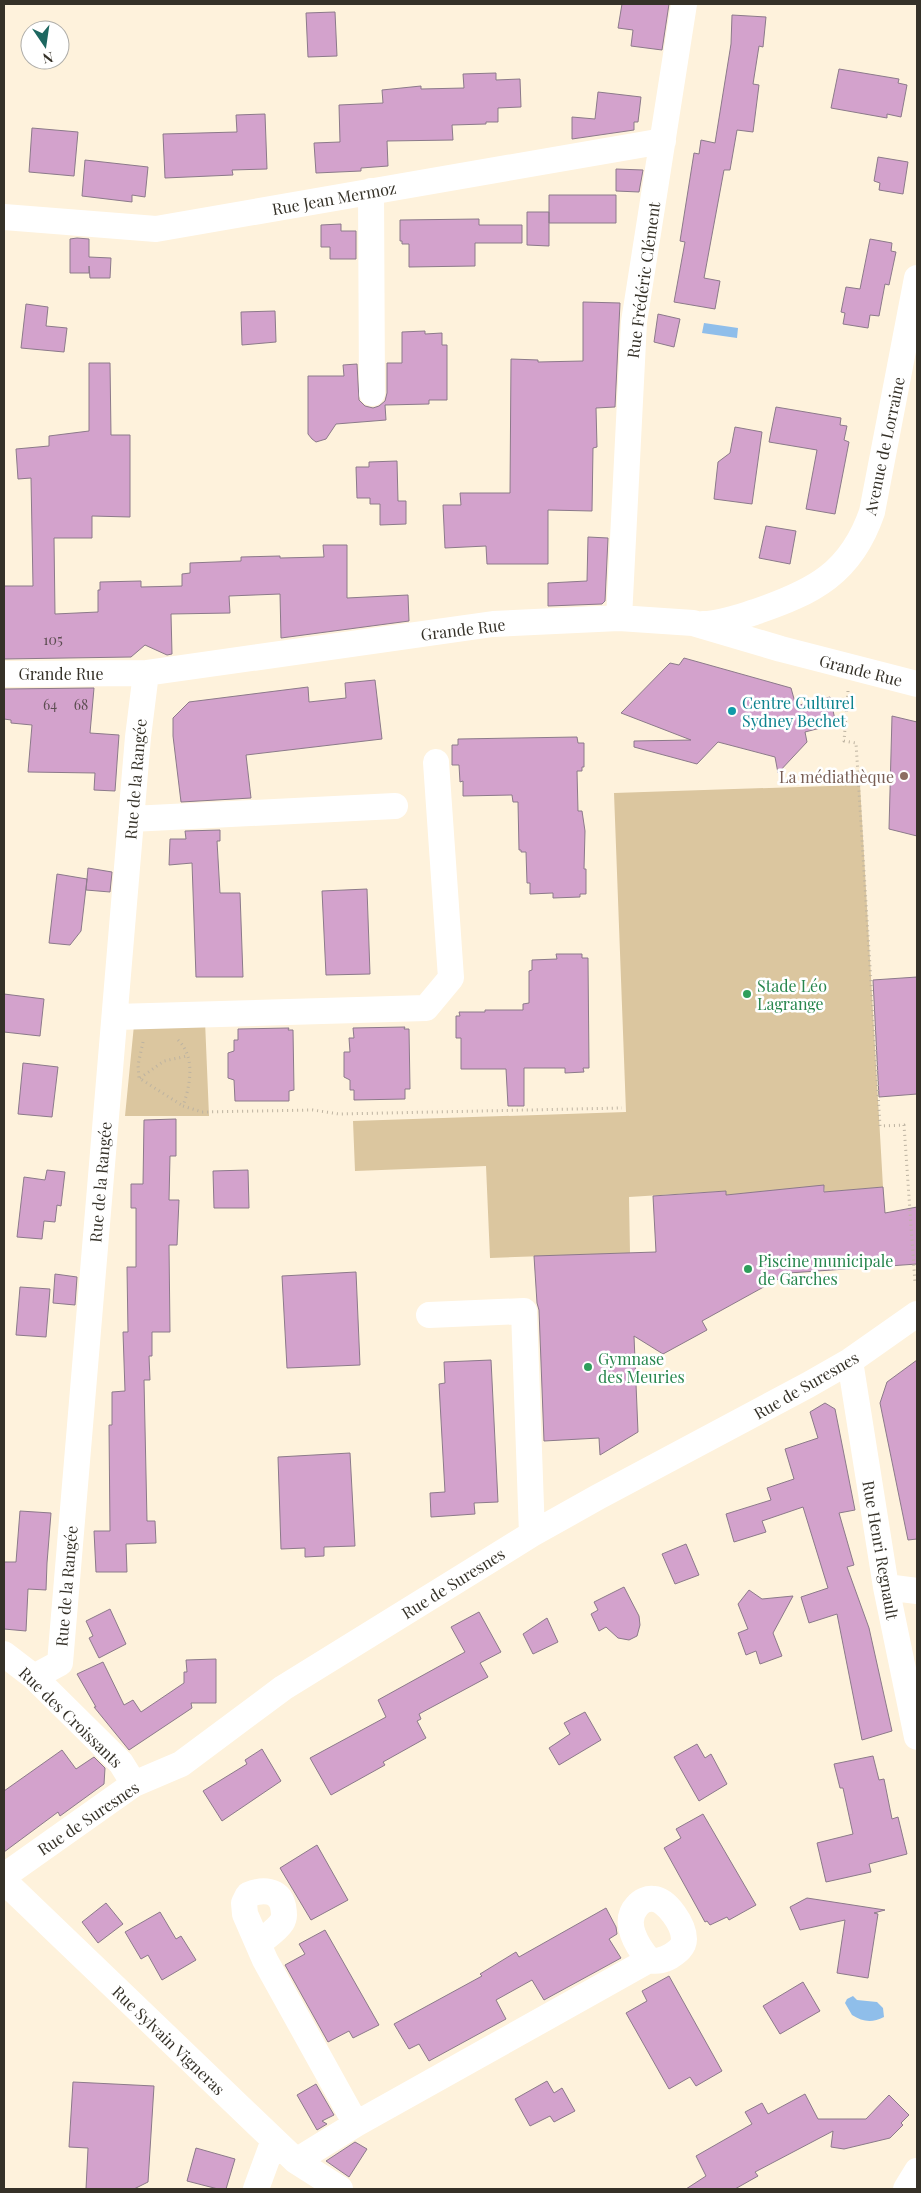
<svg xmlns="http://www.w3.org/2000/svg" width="921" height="2193" font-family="'Playfair Display',serif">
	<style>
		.green { fill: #dbc69f }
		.water { fill: #8fbeea }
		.building { fill: #d3a2cc; stroke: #8c7a8a }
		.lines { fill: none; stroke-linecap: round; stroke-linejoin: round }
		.path { stroke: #bdb3a1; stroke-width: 3; stroke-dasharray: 1 4; stroke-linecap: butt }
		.minor { stroke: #fff; stroke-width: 26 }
		.culture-dot { fill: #0f9aa8; stroke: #fff; stroke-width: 2 }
		.education-dot { fill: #8d6e63; stroke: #fff; stroke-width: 2 }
		.leisure-dot { fill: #2e9e5b; stroke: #fff; stroke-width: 2 }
		.labels { text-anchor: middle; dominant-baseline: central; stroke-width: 5; stroke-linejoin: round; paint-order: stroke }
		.number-label { font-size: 14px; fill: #5c4d51 }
		.street-label { font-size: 16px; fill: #353128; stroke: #fff }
		.culture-label { font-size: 16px; fill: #0d838f; stroke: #fff; text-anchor: start }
		.education-label { font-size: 16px; fill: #785e54; stroke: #fff; text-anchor: end }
		.leisure-label { font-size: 16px; fill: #27864d; stroke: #fff; text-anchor: start }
	</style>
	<rect width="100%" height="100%" fill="#fef2dc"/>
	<path class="green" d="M 860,785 L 883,1187 L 825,1192 L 824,1186 L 726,1195 L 725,1191 L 629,1197 L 630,1253 L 490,1258 L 486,1166 L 355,1171 L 353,1121 L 626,1112 L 614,793 Z
		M 205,1021 L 209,1116 L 125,1116 L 134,1025 Z"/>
	<path class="water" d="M 704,323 L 738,328 L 737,338 L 702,333 Z
		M 853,1996 L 857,2000 L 877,2002 L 883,2008 L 884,2017 C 872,2023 863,2022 852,2015 L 845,2003 L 847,1999 Z"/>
	<path class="building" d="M 622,4 L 669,4 L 662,50 L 631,46 L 633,30 L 618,28 Z
		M 335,12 L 337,56 L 308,57 L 306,13 Z
		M 732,15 L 766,17 L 763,47 L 759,46 L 753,84 L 759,85 L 753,132 L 737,130 L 730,170 L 724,170 L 704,278 L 720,281 L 715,309 L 674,302 L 685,242 L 680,241 L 694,153 L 699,154 L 701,140 L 715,143 L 731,44 Z
		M 839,69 L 899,79 L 898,83 L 907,85 L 901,117 L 887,114 L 887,118 L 831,108 Z
		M 496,73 L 496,80 L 520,79 L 521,107 L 498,108 L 498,122 L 486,122 L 486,124 L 452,125 L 453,140 L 387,141 L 388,166 L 361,168 L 361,171 L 316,173 L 314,143 L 340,142 L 339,105 L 383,103 L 382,90 L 421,86 L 421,89 L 464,88 L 463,74 Z
		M 598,92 L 641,97 L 638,122 L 634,122 L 634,130 L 572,139 L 572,117 L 595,119 Z
		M 265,114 L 267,169 L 232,170 L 233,175 L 165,178 L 163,134 L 237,132 L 236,115 Z
		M 32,128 L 78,132 L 74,176 L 29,172 Z
		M 878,157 L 908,162 L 903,194 L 879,190 L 880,183 L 874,181 Z
		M 85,160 L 148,167 L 145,197 L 132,195 L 132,202 L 82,196 Z
		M 616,169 L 643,170 L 639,192 L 616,191 Z
		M 549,195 L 616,195 L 616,223 L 549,223 Z
		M 527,212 L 549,212 L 549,246 L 527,245 Z
		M 479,219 L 479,225 L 522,225 L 522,243 L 475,243 L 475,266 L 409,267 L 409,244 L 402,244 L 402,241 L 400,241 L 400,220 Z
		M 341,224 L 341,231 L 356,231 L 356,259 L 330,259 L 330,247 L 321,247 L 321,225 Z
		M 77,238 L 89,239 L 89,257 L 111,258 L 110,278 L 90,278 L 89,266 L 89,273 L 70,273 L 70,239 Z
		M 870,239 L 892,243 L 891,251 L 896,252 L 889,285 L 885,284 L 879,316 L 870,315 L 868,328 L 843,324 L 845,313 L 841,312 L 846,287 L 860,289 Z
		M 583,302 L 620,303 L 615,407 L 596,408 L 597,447 L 593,448 L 592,511 L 548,510 L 548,564 L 487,564 L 486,546 L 445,548 L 443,505 L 461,505 L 460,493 L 510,493 L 511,359 L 538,360 L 538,362 L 583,361 Z
		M 26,304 L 48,307 L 46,326 L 67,328 L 64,352 L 21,348 Z
		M 275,311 L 276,342 L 242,345 L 241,312 Z
		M 658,314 L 680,319 L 674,347 L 654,342 Z
		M 425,331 L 425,334 L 442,333 L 442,345 L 447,345 L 447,400 L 429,400 L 429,404 L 385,405 L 386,420 L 336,424 L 326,439 L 316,442 L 312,439 L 308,434 L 308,376 L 344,376 L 343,365 L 357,364 L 359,400 L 365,406 L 373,408 L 379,406 L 385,401 L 387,393 L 387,363 L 402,363 L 402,332 Z
		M 89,363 L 110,363 L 111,435 L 130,435 L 130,517 L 92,516 L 92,538 L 54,538 L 55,614 L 98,612 L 98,590 L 100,590 L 100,582 L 141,581 L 141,587 L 182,586 L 182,574 L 190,573 L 190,563 L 241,561 L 241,557 L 280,556 L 280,558 L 324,557 L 323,545 L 347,545 L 347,598 L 408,595 L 409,621 L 281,638 L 280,594 L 229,596 L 230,613 L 171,614 L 172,654 L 167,655 L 145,645 L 131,657 L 4,659 L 4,586 L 33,586 L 31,478 L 18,479 L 16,449 L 49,446 L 49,436 L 89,431 Z
		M 776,407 L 841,418 L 840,425 L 847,426 L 844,440 L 849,442 L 835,514 L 806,509 L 817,450 L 769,442 Z
		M 735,427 L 762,432 L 752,504 L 714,499 L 718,462 L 730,453 Z
		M 397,461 L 398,501 L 406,501 L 406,524 L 380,525 L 380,504 L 370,504 L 370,498 L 357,498 L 356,467 L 369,467 L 369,462 Z
		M 766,526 L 796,531 L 790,564 L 759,558 Z
		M 588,537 L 608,538 L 605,601 L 602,604 L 548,606 L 548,583 L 587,581 Z
		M 684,658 L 791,688 L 796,706 L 830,697 L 836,724 L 805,732 L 807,742 L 778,773 L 775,757 L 718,742 L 697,764 L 634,747 L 634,741 L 691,740 L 621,713 L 670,663 L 679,665 Z
		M 375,680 L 382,739 L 246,755 L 251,798 L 181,802 L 173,736 L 173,718 L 189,702 L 308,687 L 309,702 L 346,698 L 345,683 Z
		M 94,688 L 90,733 L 119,735 L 115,791 L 94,790 L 95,773 L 28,772 L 32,725 L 11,723 L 11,720 L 4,719 L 4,689 Z
		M 892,716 L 917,722 L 917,836 L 889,829 Z
		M 577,737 L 578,743 L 584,743 L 584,767 L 582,767 L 582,771 L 577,771 L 578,811 L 582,811 L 585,831 L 584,869 L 586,869 L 586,894 L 580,894 L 580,897 L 553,898 L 553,893 L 530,894 L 530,883 L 527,883 L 526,852 L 521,852 L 521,850 L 519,850 L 518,802 L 513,802 L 512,795 L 463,796 L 463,781 L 460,782 L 459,765 L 452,765 L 452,745 L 458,745 L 458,739 Z
		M 220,830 L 220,841 L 217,841 L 220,893 L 240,893 L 243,977 L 196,977 L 192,863 L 169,865 L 170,839 L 186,839 L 185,831 Z
		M 88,868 L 112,872 L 110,892 L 86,890 Z
		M 57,874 L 87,879 L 81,931 L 70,945 L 49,943 Z
		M 367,889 L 370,974 L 326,975 L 322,891 Z
		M 556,954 L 582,954 L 582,958 L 588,958 L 589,1068 L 583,1068 L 584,1072 L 565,1073 L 565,1068 L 524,1068 L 524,1106 L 508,1106 L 506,1069 L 461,1069 L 461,1038 L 456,1038 L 456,1016 L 460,1016 L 459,1012 L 485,1012 L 485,1010 L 523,1010 L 523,1004 L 529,1003 L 529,971 L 532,970 L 532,960 L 557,959 Z
		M 917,977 L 917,1094 L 879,1097 L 873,980 Z
		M 4,994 L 44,999 L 40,1036 L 4,1032 Z
		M 405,1027 L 404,1029 L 409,1029 L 410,1089 L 405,1089 L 405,1099 L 354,1100 L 354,1090 L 350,1090 L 350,1080 L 344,1077 L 344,1052 L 350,1052 L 349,1038 L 354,1038 L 353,1028 Z
		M 289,1028 L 288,1030 L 293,1030 L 294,1090 L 289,1091 L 289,1101 L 235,1101 L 234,1080 L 228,1078 L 228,1053 L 234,1051 L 234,1040 L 238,1040 L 238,1029 Z
		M 23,1063 L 58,1067 L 52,1117 L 18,1114 Z
		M 176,1119 L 176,1156 L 170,1156 L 169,1200 L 179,1200 L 177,1245 L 169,1245 L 170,1332 L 152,1332 L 152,1356 L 149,1356 L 150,1380 L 144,1380 L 147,1521 L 155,1521 L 156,1543 L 126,1544 L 127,1572 L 96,1572 L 94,1531 L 110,1531 L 109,1425 L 112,1425 L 112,1392 L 125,1391 L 123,1332 L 128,1332 L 127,1267 L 136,1267 L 136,1208 L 131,1208 L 131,1184 L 143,1184 L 144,1120 Z
		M 47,1170 L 65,1172 L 61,1206 L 57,1205 L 55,1222 L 44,1221 L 42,1239 L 17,1237 L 24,1177 L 45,1180 Z
		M 248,1170 L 249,1208 L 214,1208 L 213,1171 Z
		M 824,1185 L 824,1192 L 883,1187 L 885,1213 L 917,1207 L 917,1264 L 789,1273 L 702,1321 L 707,1330 L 663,1354 L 634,1336 L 638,1432 L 600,1455 L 599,1438 L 544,1441 L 539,1310 L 537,1303 L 534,1256 L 656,1252 L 653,1196 L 726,1191 L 726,1195 Z
		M 356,1272 L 360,1365 L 287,1368 L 282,1276 Z
		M 55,1274 L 77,1277 L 75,1305 L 53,1303 Z
		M 20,1287 L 50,1289 L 46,1337 L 16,1335 Z
		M 491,1360 L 498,1502 L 474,1503 L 475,1514 L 431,1517 L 430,1493 L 445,1492 L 439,1384 L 445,1383 L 444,1362 Z
		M 917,1360 L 917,1539 L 908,1540 L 880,1403 L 887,1382 Z
		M 825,1403 L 835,1409 L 855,1510 L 839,1513 L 854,1565 L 847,1567 L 869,1628 L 892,1731 L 862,1740 L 837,1614 L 809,1623 L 801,1597 L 828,1588 L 803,1507 L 762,1521 L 766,1532 L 734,1542 L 726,1514 L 771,1500 L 767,1488 L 794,1479 L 785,1449 L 818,1438 L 810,1412 Z
		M 350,1453 L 355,1546 L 324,1547 L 324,1556 L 305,1557 L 305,1548 L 281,1549 L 278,1457 Z
		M 20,1511 L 51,1513 L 47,1563 L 46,1590 L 28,1589 L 26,1631 L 4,1629 L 4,1562 L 16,1562 Z
		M 686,1544 L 699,1575 L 675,1584 L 662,1554 Z
		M 624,1587 L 639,1616 L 640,1625 L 637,1636 L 629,1640 L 618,1638 L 606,1627 L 599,1631 L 591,1614 L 598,1610 L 594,1602 Z
		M 749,1590 L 762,1599 L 793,1596 L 773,1633 L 782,1656 L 760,1664 L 756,1651 L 746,1655 L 738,1633 L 748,1629 L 738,1604 Z
		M 110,1609 L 126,1644 L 99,1658 L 89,1638 L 93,1636 L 86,1621 Z
		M 479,1612 L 501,1652 L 480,1663 L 488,1677 L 419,1714 L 421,1719 L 417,1721 L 426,1738 L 383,1762 L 385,1765 L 331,1795 L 310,1758 L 386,1717 L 378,1700 L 465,1652 L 451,1627 Z
		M 547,1618 L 558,1642 L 533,1654 L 523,1634 Z
		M 216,1659 L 216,1703 L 191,1703 L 192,1708 L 129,1750 L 94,1707 L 96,1707 L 77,1674 L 103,1662 L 124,1705 L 133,1700 L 141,1712 L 184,1683 L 184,1672 L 187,1672 L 186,1660 Z
		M 585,1712 L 601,1740 L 559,1765 L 549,1748 L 570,1734 L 564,1723 Z
		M 697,1744 L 705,1758 L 711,1754 L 727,1784 L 699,1801 L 674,1757 Z
		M 262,1749 L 281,1781 L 222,1821 L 203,1791 L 247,1764 L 245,1760 Z
		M 62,1750 L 76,1769 L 94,1757 L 105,1768 L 104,1784 L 60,1816 L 58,1812 L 4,1852 L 4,1791 Z
		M 873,1756 L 879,1780 L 884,1779 L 892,1819 L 898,1817 L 907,1854 L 869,1864 L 871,1872 L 826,1882 L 817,1843 L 853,1834 L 843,1788 L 840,1788 L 834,1764 Z
		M 703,1814 L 756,1905 L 729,1920 L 727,1917 L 710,1925 L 707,1921 L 705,1922 L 664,1848 L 681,1838 L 676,1829 Z
		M 317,1845 L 348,1900 L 311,1920 L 280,1868 Z
		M 807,1898 L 885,1910 L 874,1913 L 878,1914 L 868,1978 L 837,1973 L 845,1920 L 800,1930 L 790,1907 Z
		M 106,1903 L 123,1924 L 98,1943 L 82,1922 Z
		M 606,1908 L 616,1927 L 617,1934 L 609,1939 L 621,1958 L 544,2000 L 532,1980 L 496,2000 L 506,2019 L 429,2061 L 419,2044 L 409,2049 L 394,2024 L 482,1976 L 480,1974 L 516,1952 L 519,1957 Z
		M 160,1912 L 176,1939 L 181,1936 L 196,1960 L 162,1980 L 148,1955 L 141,1959 L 125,1932 Z
		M 325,1930 L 379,2025 L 353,2038 L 349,2031 L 328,2042 L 285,1965 L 305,1954 L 299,1944 Z
		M 669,1976 L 722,2071 L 696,2086 L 690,2077 L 669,2089 L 626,2013 L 647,2001 L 642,1991 Z
		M 803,1982 L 820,2011 L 780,2034 L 763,2006 Z
		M 547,2081 L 554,2093 L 562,2088 L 575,2111 L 554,2122 L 550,2116 L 530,2126 L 515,2099 Z
		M 73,2082 L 154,2086 L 148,2182 L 134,2189 L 86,2189 L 88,2148 L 69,2147 Z
		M 316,2084 L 334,2115 L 322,2121 L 327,2124 L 317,2130 L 297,2095 Z
		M 805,2094 L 818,2119 L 866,2119 L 889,2095 L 909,2115 L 901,2123 L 903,2125 L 890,2138 L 844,2149 L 831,2147 L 833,2131 L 755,2172 L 758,2176 L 735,2189 L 686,2189 L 706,2176 L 696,2156 L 752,2124 L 745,2112 L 762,2103 L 768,2114 Z
		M 355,2142 L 367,2149 L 349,2177 L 326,2161 Z
		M 196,2148 L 235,2159 L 226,2189 L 218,2189 L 187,2181 Z"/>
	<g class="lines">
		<path class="path" d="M 848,691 L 844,741 L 856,743 L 880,1126 L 904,1125 L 915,1283
			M 178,1040 C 196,1057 190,1086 183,1106 L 202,1112 L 313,1110 L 339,1114 L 622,1108
			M 143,1042 L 138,1065 L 139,1078 L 183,1106
			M 140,1078 L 164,1061 L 187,1056"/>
		<path class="minor" d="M 371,191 L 372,393
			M 4,217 L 156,229 L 663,141
			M 619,618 L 634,322 L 684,4
			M 703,624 C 721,624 739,617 755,612 C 814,592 851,573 872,512 L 917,278
			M 4,674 L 146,673 L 493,624 L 619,618 L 693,623 L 781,649 L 917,684
			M 131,819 L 395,806
			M 115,1017 L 426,1008 L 451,978 L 436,762
			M 429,1315 L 524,1311 L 532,1534
			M 850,1361 L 886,1587 L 917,1737
			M 886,1587 L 917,1591
			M 4,1654 L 34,1677 L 121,1763 L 134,1784
			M 34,1677 L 60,1663 L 138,737 L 146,673
			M 4,1876 L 134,1784 L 181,1764 L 283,1688 L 532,1534 L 598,1497 L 808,1385 L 850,1361 L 917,1314
			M 4,1881 L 296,2161 L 340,2189
			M 259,1943 C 266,1937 277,1930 282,1922 C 285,1917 284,1912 283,1906 C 279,1889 262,1889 248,1895 L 244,1903 L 245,1914 L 265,1960 L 356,2124
			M 296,2161 L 356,2124 L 649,1960 C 658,1962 663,1960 671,1956 C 677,1952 684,1947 684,1939 C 684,1925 667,1900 654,1899 C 648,1898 641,1901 637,1906 C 622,1922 637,1946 649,1960
			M 256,2189 L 274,2140
			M 906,2189 L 917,2171"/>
	</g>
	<circle class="culture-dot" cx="732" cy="711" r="5"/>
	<circle class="education-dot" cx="904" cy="776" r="5"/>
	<g class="leisure-dot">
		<circle cx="747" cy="994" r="5"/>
		<circle cx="748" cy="1269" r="5"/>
		<circle cx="588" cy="1367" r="5"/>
	</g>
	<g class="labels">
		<g class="number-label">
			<text x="53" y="639">105</text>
			<text x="50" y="704">64</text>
			<text x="81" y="704">68</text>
		</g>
		<g class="street-label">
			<text transform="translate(334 198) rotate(-10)">Rue Jean Mermoz</text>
			<text transform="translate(643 280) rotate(-82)">Rue Frédéric Clément</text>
			<text transform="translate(884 446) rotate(-78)">Avenue de Lorraine</text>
			<text transform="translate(463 629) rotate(-7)">Grande Rue</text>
			<text transform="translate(861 670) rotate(14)">Grande Rue</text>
			<text x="61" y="673">Grande Rue</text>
			<text transform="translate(135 779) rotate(-85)">Rue de la Rangée</text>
			<text transform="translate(100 1182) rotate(-85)">Rue de la Rangée</text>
			<text transform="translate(806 1385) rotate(-30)">Rue de Suresnes</text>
			<text transform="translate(881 1550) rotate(80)">Rue Henri Regnault</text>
			<text transform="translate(453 1583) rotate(-32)">Rue de Suresnes</text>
			<text transform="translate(66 1586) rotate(-85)">Rue de la Rangée</text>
			<text transform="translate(71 1717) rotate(44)">Rue des Croissants</text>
			<text transform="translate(88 1818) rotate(-34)">Rue de Suresnes</text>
			<text transform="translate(169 2040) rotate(44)">Rue Sylvain Vigneras</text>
		</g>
		<g class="culture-label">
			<text x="742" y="702">Centre Culturel<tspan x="742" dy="18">Sydney Bechet</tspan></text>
		</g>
		<g class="education-label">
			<text x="894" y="776">La médiathèque</text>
		</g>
		<g class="leisure-label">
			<text x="757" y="985">Stade Léo<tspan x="757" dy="18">Lagrange</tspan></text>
			<text x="758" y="1260">Piscine municipale<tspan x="758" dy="18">de Garches</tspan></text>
			<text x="598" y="1358">Gymnase<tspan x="598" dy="18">des Meuries</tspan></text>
		</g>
	</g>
	<rect width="921" height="2193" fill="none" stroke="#353128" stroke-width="10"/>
	<g transform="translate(45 45) rotate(167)"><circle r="24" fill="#ffffff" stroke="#aeada9"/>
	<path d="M0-4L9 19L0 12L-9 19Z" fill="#1d6760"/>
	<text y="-8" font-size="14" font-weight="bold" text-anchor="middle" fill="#353128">N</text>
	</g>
</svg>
